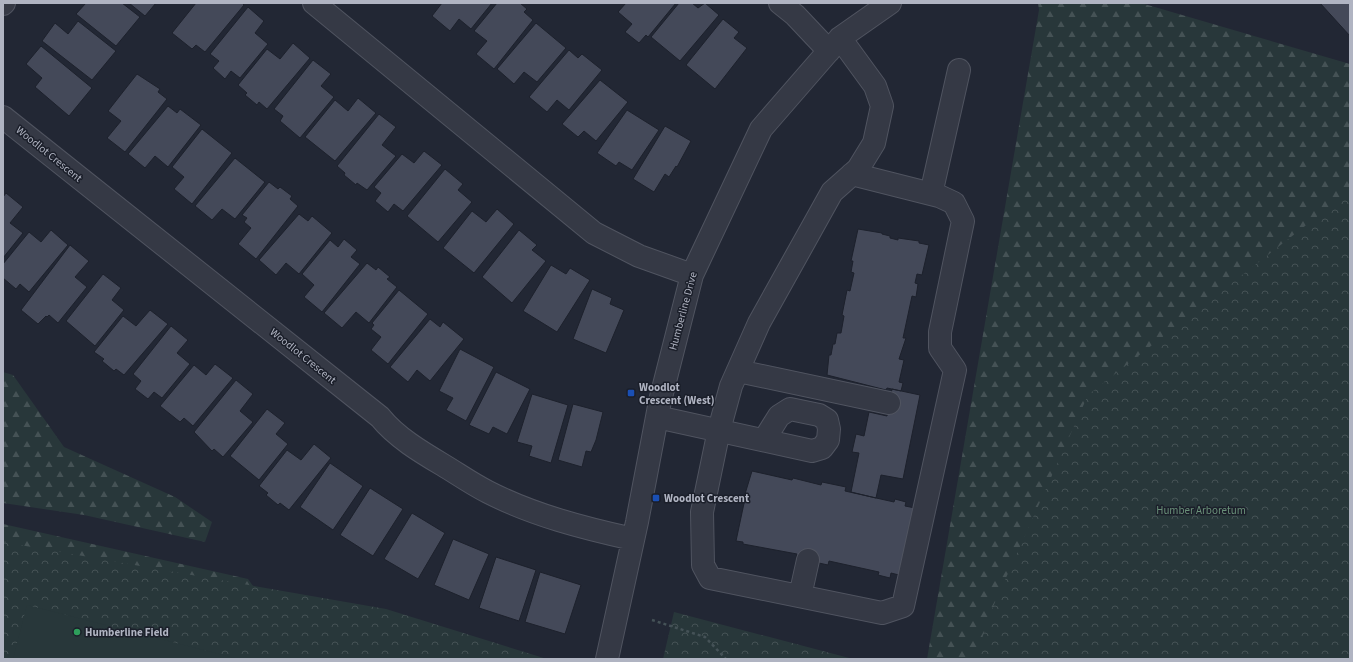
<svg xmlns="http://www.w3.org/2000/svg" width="1353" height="662" font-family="'Source Sans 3',sans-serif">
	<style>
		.forest { fill: url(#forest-firs) }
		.park { fill: url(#park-crowns) }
		.pitch { fill: #28373a }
		.building { fill: #444959; stroke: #1d212c }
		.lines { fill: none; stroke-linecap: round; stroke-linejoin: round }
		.minor-casing { stroke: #505460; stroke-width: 24 }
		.path { stroke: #455257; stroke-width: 2.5; stroke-dasharray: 3 3; stroke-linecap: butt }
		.minor { stroke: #353945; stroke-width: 22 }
		.transit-dot { fill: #1a4fb4; stroke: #1b1f2a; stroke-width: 1.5 }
		.leisure-dot { fill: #2e9e5b; stroke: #1b1f2a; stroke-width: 1.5 }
		.labels { text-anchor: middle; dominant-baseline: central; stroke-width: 3; stroke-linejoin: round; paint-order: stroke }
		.street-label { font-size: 11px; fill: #b0b4c2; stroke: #1b1f2a }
		.poi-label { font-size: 11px; font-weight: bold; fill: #b0b4c2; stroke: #1b1f2a; text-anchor: start }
		.park-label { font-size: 11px; fill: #6a9079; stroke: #1b1f2a }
	</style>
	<defs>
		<pattern id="forest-firs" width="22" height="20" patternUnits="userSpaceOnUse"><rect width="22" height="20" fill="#28373a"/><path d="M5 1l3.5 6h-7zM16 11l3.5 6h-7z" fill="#455255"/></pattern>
		<pattern id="park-crowns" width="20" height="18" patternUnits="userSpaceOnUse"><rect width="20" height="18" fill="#28373a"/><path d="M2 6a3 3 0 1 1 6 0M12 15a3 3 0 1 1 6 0" fill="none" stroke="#455255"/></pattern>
	</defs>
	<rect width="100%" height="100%" fill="#222734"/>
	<path class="forest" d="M 1038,3 L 1141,3 L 1350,64 L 1350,659 L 927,659 L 1039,10 Z
		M 3,372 L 13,375 L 64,447 L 175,497 L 212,522 L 205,542 L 84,515 L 3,503 Z
		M 3,524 L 248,579 L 277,620 L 3,566 Z"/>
	<path class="park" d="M 1350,191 L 1350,659 L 975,659 L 992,609 L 1088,395 Z
		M 3,542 L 386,609 L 547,659 L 3,659 Z
		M 674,612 L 853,659 L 663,659 Z"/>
	<path class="pitch" d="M 27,605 L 239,659 L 13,659 Z"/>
	<path class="building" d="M 86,3 L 122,3 L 140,17 L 116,46 L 76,14 Z
		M 129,3 L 156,3 L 145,16 Z
		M 196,3 L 242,3 L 244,5 L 205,52 L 196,45 L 192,49 L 172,33 Z
		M 442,3 L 492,3 L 471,29 L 459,19 L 450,31 L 432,16 Z
		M 497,3 L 520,3 L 527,9 L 524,12 L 533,20 L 494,69 L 476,54 L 487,41 L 474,31 Z
		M 626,3 L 676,3 L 648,37 L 646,35 L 639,43 L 625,32 L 632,24 L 618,12 Z
		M 679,3 L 692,3 L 698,8 L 705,3 L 719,15 L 680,61 L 651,37 Z
		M 1320,3 L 1350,3 L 1350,36 Z
		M 248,7 L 264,21 L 255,33 L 268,44 L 240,78 L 231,71 L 225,79 L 213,68 L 219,61 L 210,54 Z
		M 723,19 L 739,32 L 734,38 L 747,48 L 715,89 L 686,65 Z
		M 78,21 L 116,51 L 92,80 L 42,41 L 55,23 L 68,34 Z
		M 536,23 L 566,48 L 537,82 L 524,72 L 514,84 L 497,69 Z
		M 293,43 L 310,58 L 267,109 L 259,102 L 257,105 L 245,95 L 247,93 L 238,85 L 267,49 L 280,59 Z
		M 41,46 L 92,88 L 69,116 L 35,87 L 42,78 L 26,64 Z
		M 569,50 L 578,58 L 582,54 L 602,70 L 569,110 L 557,100 L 547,112 L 529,97 Z
		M 313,60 L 331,74 L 321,86 L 334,97 L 300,138 L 280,121 L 283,116 L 274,109 Z
		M 137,74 L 160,89 L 158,92 L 167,99 L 125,152 L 107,138 L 121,121 L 108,111 Z
		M 600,80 L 628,102 L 596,141 L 584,131 L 578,137 L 562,124 Z
		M 358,98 L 376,113 L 335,161 L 305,137 L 335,100 L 348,111 Z
		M 168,106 L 177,113 L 180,109 L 201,125 L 168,167 L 155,156 L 145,168 L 128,154 Z
		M 627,110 L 659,130 L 632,170 L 619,162 L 616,166 L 597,153 Z
		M 379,114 L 396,127 L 382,145 L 396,156 L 367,190 L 357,183 L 356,185 L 344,175 L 345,173 L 337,166 Z
		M 665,126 L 691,141 L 677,167 L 676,166 L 669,177 L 665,174 L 654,192 L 633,179 Z
		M 202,129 L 232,153 L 192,204 L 174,189 L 184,177 L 172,167 Z
		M 424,151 L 442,165 L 403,211 L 394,204 L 388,212 L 375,201 L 381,193 L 374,187 L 402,154 L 414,163 Z
		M 235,158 L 265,182 L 235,219 L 222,209 L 212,220 L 195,206 Z
		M 445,169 L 463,184 L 458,190 L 472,202 L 438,242 L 407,216 Z
		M 269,182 L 278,189 L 280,187 L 292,196 L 290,199 L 298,206 L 256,259 L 238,244 L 251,228 L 244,222 L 247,218 L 242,215 Z
		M 6,193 L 23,207 L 10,223 L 23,233 L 3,258 L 3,197 Z
		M 497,209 L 514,224 L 474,273 L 443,248 L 472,211 L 486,222 Z
		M 299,214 L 308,221 L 312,216 L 332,233 L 299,274 L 286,263 L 276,275 L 259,260 Z
		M 858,229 L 882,233 L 882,234 L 890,236 L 890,238 L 898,240 L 898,238 L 919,241 L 919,243 L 929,245 L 922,275 L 917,274 L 915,283 L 918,284 L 916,297 L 912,296 L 903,338 L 906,338 L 899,359 L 904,360 L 899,382 L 903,383 L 901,391 L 887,388 L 886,390 L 827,375 L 829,355 L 831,355 L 833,344 L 835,344 L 837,333 L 841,333 L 844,316 L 842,315 L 847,290 L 850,291 L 854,273 L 851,272 L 853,261 L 851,261 Z
		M 51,230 L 68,245 L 29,292 L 20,284 L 16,289 L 3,278 L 3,264 L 29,232 L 41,242 Z
		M 519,230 L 537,245 L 532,250 L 546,261 L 512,303 L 482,277 Z
		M 344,239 L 357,250 L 351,257 L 360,264 L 322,312 L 304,297 L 314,285 L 302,274 L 330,240 L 338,247 Z
		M 70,245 L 89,261 L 75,277 L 87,287 L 58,323 L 49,315 L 47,317 L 46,316 L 38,324 L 21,310 Z
		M 367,263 L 376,270 L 378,267 L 390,277 L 387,279 L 397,287 L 369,323 L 356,312 L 342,328 L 324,313 Z
		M 551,265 L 566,274 L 570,268 L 590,280 L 557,332 L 523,311 Z
		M 103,274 L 121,288 L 112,300 L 124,310 L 95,346 L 66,321 Z
		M 592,289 L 612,298 L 610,304 L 624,310 L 606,353 L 573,339 Z
		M 399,290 L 428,314 L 388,364 L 371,350 L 381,337 L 371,329 L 374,325 L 372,323 Z
		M 150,310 L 168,324 L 124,375 L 116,369 L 114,371 L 102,361 L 104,359 L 94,352 L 123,316 L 136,326 Z
		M 430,319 L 440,327 L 443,322 L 464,339 L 430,381 L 417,370 L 408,382 L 390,367 Z
		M 171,326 L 188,340 L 177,353 L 190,364 L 162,398 L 154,392 L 148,399 L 135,389 L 141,381 L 133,374 Z
		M 460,349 L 494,367 L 466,421 L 446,410 L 453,398 L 439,391 Z
		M 215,364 L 233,378 L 193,426 L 184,418 L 180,422 L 160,406 L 194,365 L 206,375 Z
		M 496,372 L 530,389 L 507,434 L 493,427 L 489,434 L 469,425 Z
		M 236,380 L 253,394 L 240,411 L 253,422 L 223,457 L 214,449 L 212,451 L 194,432 Z
		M 892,389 L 920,395 L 903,479 L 881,475 L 876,498 L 851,492 L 859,453 L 852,452 L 856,434 L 864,436 L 869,412 L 887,416 Z
		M 532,394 L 568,405 L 551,463 L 529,456 L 532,446 L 517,442 Z
		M 573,404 L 603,412 L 596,440 L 591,452 L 586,451 L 582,467 L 558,460 Z
		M 267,409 L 285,423 L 276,434 L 288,444 L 259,480 L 230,456 Z
		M 314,444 L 331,458 L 289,510 L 280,503 L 278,505 L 266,495 L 268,493 L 259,486 L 287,450 L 301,460 Z
		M 330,463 L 363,486 L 333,530 L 300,507 Z
		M 752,471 L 792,480 L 793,478 L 821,485 L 822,482 L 846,487 L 845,491 L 894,502 L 895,499 L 906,502 L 905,506 L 915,508 L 899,575 L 891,573 L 890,578 L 878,575 L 879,572 L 829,561 L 828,565 L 796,558 L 797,554 L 743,544 L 743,542 L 736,541 L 746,494 L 745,494 Z
		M 370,488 L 403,509 L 373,556 L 340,535 Z
		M 412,513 L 445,533 L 418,579 L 384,559 Z
		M 453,539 L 489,554 L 469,600 L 434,585 Z
		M 496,557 L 536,570 L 519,621 L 479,608 Z
		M 540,572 L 581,585 L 565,634 L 525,622 Z"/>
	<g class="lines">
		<g class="minor-casing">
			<path id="minor" d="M 314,3 L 594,233 L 639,256 L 692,275
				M 780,3 L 795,15 L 829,51
				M 3,4 L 4,3
				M 840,38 L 875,86 L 882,106 L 874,143 L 858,169 L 832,192 L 759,323 L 731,386 L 719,430 L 702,512 L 703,565 L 710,578 L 882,613 L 903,606 L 955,370 L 940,348 L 940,332 L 963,221 L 954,203 L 939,196 L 852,174
				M 3,117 L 380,417 C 396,437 421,452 443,465 C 458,474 472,484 488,492 C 533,515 583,528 633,539
				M 931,194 L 959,70
				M 738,371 L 889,403
				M 657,417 L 812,451 L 822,448 L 828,440 L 829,429 L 827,420 L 819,415 L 790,409 L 779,416 L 764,440
				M 800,596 L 808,560
				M 607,659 L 637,522 L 660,401 L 692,275 L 761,129 L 840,38 L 890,3"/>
		</g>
		<path class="path" d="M 652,620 L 705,637 L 726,659"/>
		<use href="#minor" class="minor"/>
	</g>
	<g class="transit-dot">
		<rect x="627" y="389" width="8" height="8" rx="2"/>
		<rect x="652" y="494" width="8" height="8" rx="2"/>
	</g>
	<circle class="leisure-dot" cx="77" cy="632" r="4"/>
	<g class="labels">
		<g class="street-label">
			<text transform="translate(49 154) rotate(39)">Woodlot Crescent</text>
			<text transform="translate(683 311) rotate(-75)">Humberline Drive</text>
			<text transform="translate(303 356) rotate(39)">Woodlot Crescent</text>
		</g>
		<g class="poi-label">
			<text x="639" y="387">Woodlot<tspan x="639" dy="13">Crescent (West)</tspan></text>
			<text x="664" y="498">Woodlot Crescent</text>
			<text x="85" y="632">Humberline Field</text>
		</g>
		<g class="park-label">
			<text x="1201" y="510">Humber Arboretum</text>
		</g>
	</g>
	<rect width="1353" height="662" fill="none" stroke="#b0b4c2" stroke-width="8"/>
</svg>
